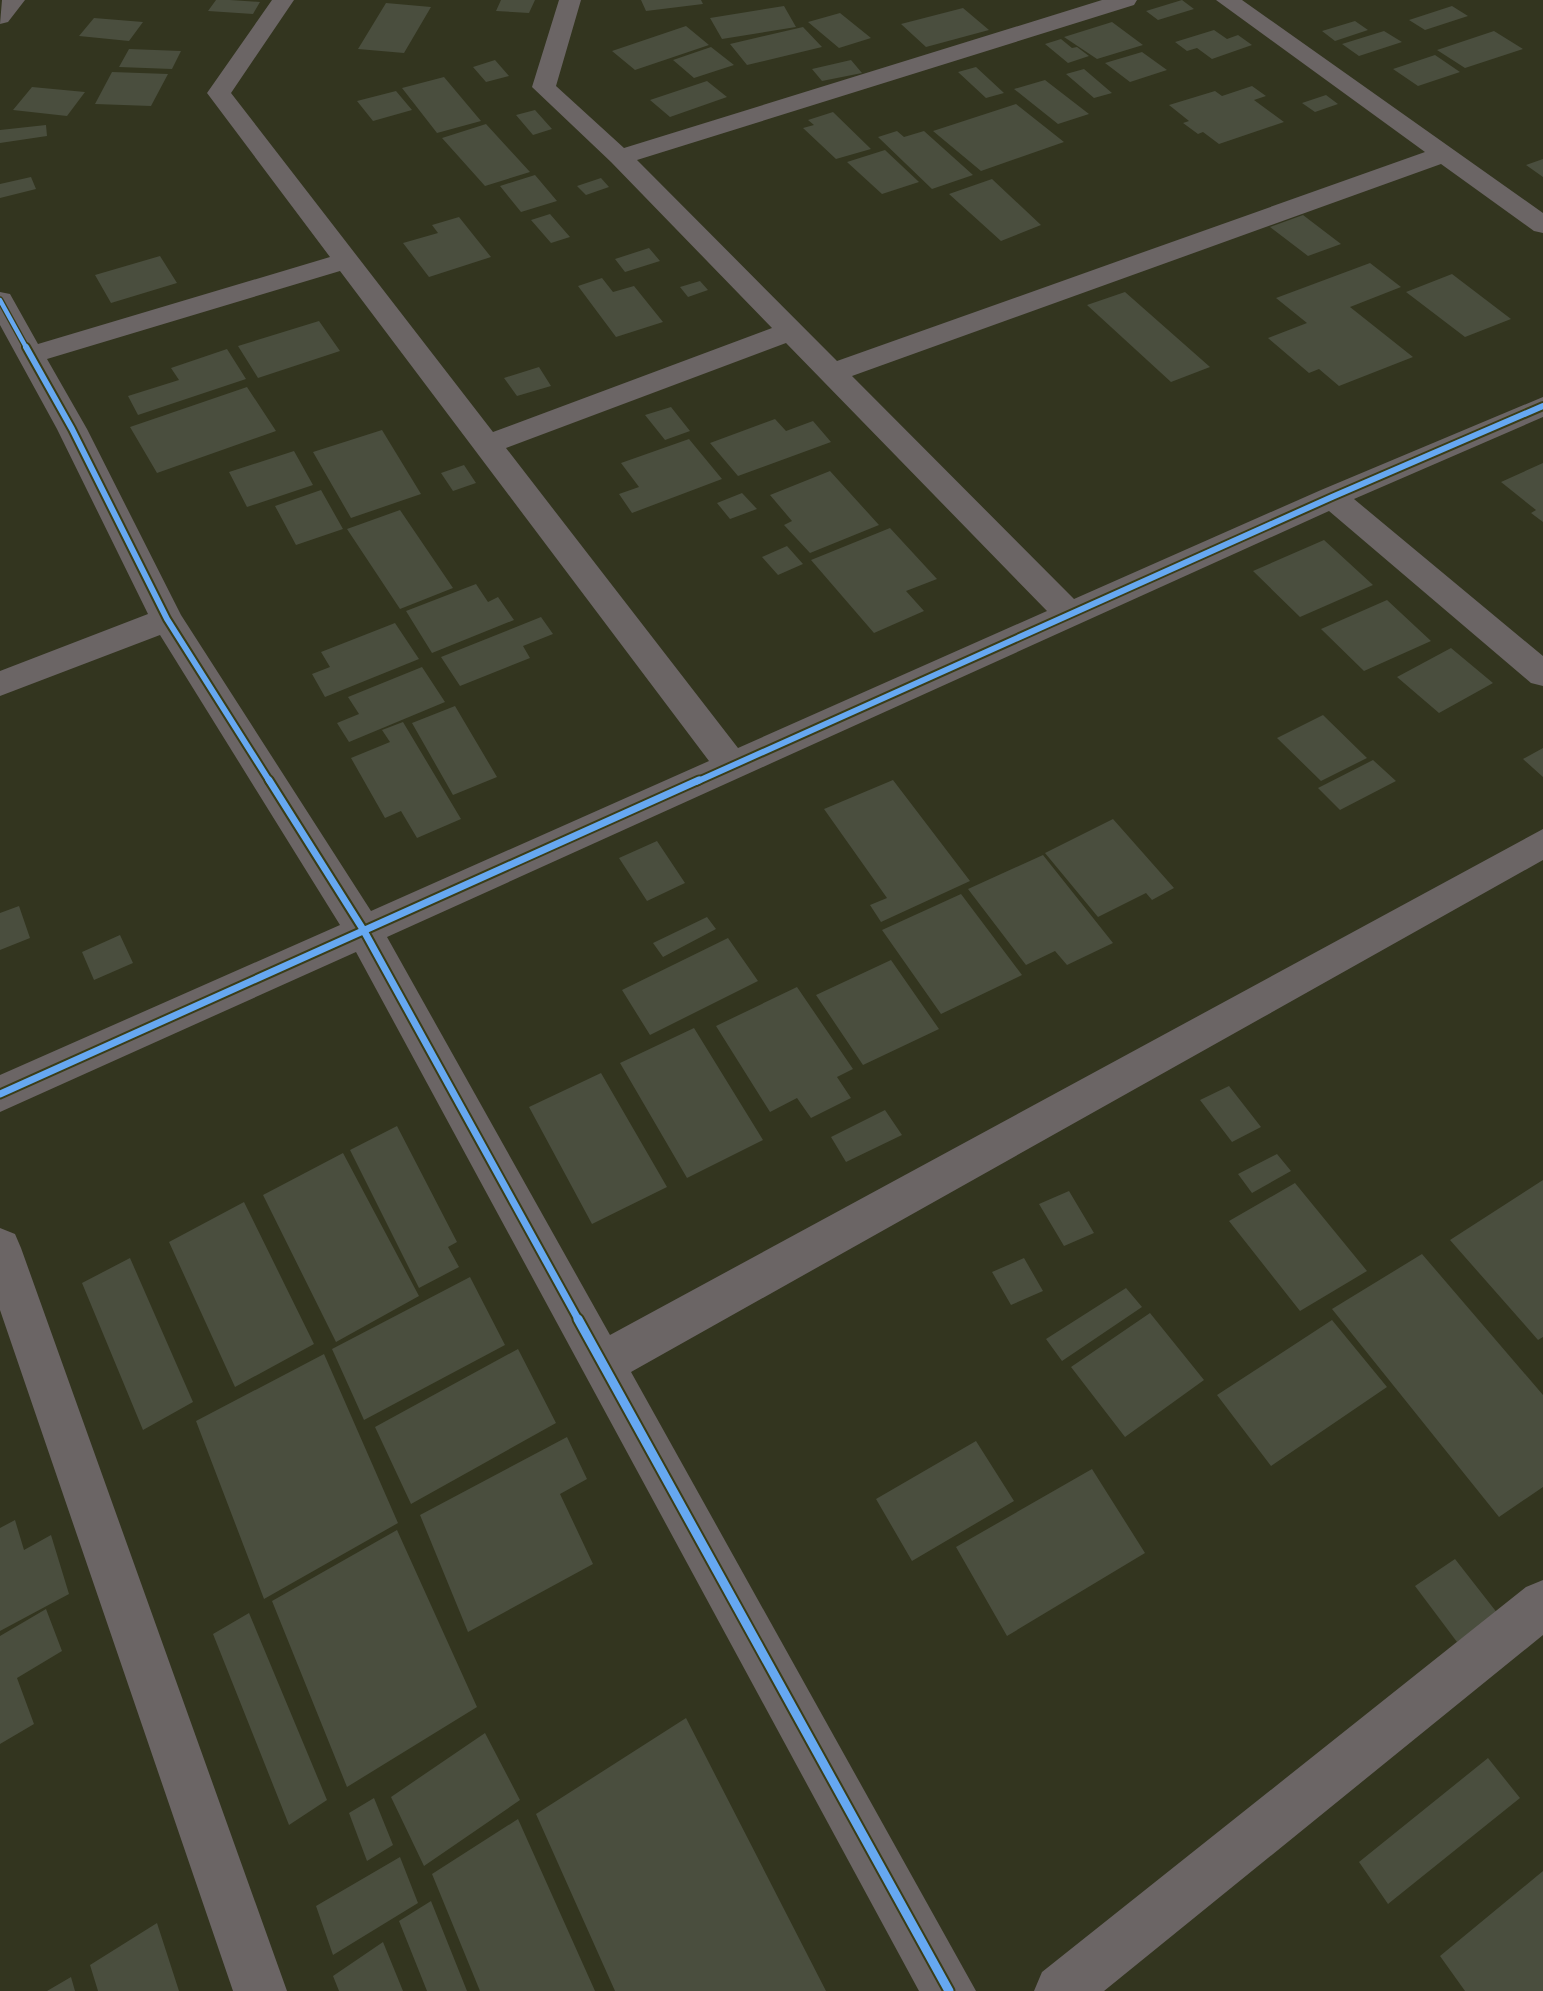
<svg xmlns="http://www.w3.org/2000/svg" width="1543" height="1991" font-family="Poppins,sans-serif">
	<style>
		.building { fill: #4a4e3e }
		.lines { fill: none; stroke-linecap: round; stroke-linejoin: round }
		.street { fill: #6b6565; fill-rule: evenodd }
		.cycleway-far3-casing { stroke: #3a3d17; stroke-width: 7 }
		.cycleway-far2-casing { stroke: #3a3d17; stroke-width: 10 }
		.cycleway-far1-casing { stroke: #3a3d17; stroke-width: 11 }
		.cycleway-casing { stroke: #3a3d17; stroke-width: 13 }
		.cycleway-far3 { stroke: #66a8f1; stroke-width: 4.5 }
		.cycleway-far2 { stroke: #66a8f1; stroke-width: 6 }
		.cycleway-far1 { stroke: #66a8f1; stroke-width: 7 }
		.cycleway { stroke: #66a8f1; stroke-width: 9 }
	</style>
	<rect width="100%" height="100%" fill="#33351f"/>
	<path class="building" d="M 216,0 L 230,0 L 260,2 L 253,14 L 208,11 Z
		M 501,0 L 535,0 L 529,13 L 496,11 Z
		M 641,0 L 701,0 L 703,4 L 646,11 Z
		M 1182,0 L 1194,9 L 1158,20 L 1146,11 Z
		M 386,3 L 431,7 L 404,53 L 358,49 Z
		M 784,6 L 796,27 L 722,39 L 710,18 Z
		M 1452,6 L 1468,16 L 1425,30 L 1409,20 Z
		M 963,8 L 989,30 L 926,47 L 901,24 Z
		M 840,13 L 871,38 L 839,48 L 808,22 Z
		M 94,18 L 143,22 L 129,41 L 79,36 Z
		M 1355,21 L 1368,30 L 1335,41 L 1322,31 Z
		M 1112,22 L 1143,45 L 1097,59 L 1064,37 Z
		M 686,26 L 709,45 L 635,70 L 612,51 Z
		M 803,27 L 822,47 L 747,65 L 730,44 Z
		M 1214,30 L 1227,39 L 1238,35 L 1252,45 L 1212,59 L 1197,48 L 1187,51 L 1175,42 Z
		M 1384,31 L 1402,42 L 1359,56 L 1342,44 Z
		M 1494,31 L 1523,49 L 1465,68 L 1437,50 Z
		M 1061,39 L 1072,48 L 1077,47 L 1089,56 L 1068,63 L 1045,44 Z
		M 711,47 L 734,65 L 694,78 L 673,60 Z
		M 129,49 L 181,51 L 172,69 L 119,67 Z
		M 1142,52 L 1167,70 L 1130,82 L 1105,63 Z
		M 1435,55 L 1460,72 L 1418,86 L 1393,69 Z
		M 495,60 L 509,76 L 486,82 L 473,67 Z
		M 851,60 L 862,73 L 822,81 L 812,69 Z
		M 976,67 L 1004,93 L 986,98 L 958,72 Z
		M 1084,69 L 1112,93 L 1094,98 L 1066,74 Z
		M 112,72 L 168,74 L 151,106 L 95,104 Z
		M 444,77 L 481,121 L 437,133 L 402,88 Z
		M 1045,80 L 1089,114 L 1058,124 L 1014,89 Z
		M 707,81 L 727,97 L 670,117 L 650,100 Z
		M 1252,86 L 1266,96 L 1254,100 L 1284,122 L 1219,144 L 1203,132 L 1198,134 L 1183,123 L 1189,121 L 1169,105 L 1215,91 L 1222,96 Z
		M 32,87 L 85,92 L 67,116 L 13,110 Z
		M 396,91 L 412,110 L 373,121 L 357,101 Z
		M 1326,95 L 1338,104 L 1315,112 L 1302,103 Z
		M 1016,104 L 1064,142 L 981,171 L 933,131 Z
		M 535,110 L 552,129 L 533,135 L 516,115 Z
		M 833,112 L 871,149 L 836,159 L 803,128 L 814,125 L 808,120 Z
		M 486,124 L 530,172 L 485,186 L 442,138 Z
		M 46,125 L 47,136 L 0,143 L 0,130 Z
		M 897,131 L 904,137 L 924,131 L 973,175 L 932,189 L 878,137 Z
		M 885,150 L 919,182 L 882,194 L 847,162 Z
		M 1543,159 L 1543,177 L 1526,165 Z
		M 535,175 L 557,201 L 521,212 L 500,186 Z
		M 31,177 L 36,189 L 0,198 L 0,184 Z
		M 601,178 L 609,187 L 586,195 L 577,186 Z
		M 992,179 L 1041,225 L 1001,241 L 949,194 Z
		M 550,214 L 570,237 L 551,243 L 531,220 Z
		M 1303,215 L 1341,244 L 1308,256 L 1270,227 Z
		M 459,217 L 491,257 L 429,277 L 403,243 L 438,233 L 432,225 Z
		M 649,248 L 660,261 L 625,272 L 615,259 Z
		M 160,256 L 177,283 L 111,303 L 95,275 Z
		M 1370,263 L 1401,287 L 1350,307 L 1413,357 L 1339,386 L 1319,369 L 1309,373 L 1268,338 L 1307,323 L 1276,298 Z
		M 1452,274 L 1511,319 L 1465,337 L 1406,292 Z
		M 602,278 L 613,292 L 634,286 L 663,322 L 616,337 L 578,286 Z
		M 700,281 L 708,290 L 688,297 L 680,287 Z
		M 1125,292 L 1210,367 L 1171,382 L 1087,305 Z
		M 319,321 L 340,351 L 258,378 L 238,346 Z
		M 227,349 L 246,379 L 138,415 L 128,396 L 179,380 L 171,368 Z
		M 539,367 L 551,386 L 517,396 L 504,378 Z
		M 247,387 L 276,431 L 157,473 L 130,427 Z
		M 671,407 L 690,431 L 665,440 L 645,415 Z
		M 775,419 L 786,431 L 813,421 L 831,442 L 738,476 L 710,443 Z
		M 382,430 L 421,494 L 351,518 L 313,452 Z
		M 689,439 L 722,479 L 632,513 L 619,494 L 639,487 L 621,463 Z
		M 294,451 L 313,485 L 247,507 L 229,472 Z
		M 1543,463 L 1543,522 L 1531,513 L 1536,510 L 1501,482 Z
		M 464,465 L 476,483 L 453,491 L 441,473 Z
		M 830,471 L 879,525 L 810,553 L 784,525 L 792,521 L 770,495 Z
		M 321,490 L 343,529 L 296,545 L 275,506 Z
		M 742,493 L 757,509 L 730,519 L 717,503 Z
		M 400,510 L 453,588 L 400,609 L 347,529 Z
		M 890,528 L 937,579 L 906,591 L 924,611 L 874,633 L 811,560 Z
		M 1324,540 L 1373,585 L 1300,617 L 1253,571 Z
		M 787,546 L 803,564 L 778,575 L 762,557 Z
		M 476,584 L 488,602 L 498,597 L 514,620 L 432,653 L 406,611 Z
		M 1387,600 L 1431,641 L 1364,671 L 1321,629 Z
		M 541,617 L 553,634 L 523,646 L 530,658 L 460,686 L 441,657 Z
		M 395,623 L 419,659 L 325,697 L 312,674 L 330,667 L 321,652 Z
		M 1451,648 L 1493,683 L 1439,713 L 1397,677 Z
		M 422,667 L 445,702 L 349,742 L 337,723 L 359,714 L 348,697 Z
		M 455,706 L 497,777 L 453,795 L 412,723 Z
		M 1323,715 L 1367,758 L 1321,781 L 1277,738 Z
		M 403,722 L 461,819 L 417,838 L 401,811 L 385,818 L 351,758 L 390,742 L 382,730 Z
		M 1543,748 L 1543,777 L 1523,759 Z
		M 1373,760 L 1396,781 L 1340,810 L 1318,788 Z
		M 893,780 L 970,881 L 881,922 L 870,905 L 887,898 L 824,809 Z
		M 1113,819 L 1174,888 L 1152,900 L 1146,893 L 1098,917 L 1045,853 Z
		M 657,841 L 685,883 L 647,901 L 619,858 Z
		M 1043,855 L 1113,943 L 1067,965 L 1055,951 L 1026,965 L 968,889 Z
		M 961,894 L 1022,975 L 941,1014 L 882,930 Z
		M 19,906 L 30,938 L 0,950 L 0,913 Z
		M 707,917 L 716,929 L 663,957 L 653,943 Z
		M 120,935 L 133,963 L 94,980 L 82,952 Z
		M 728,938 L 758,981 L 650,1035 L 622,990 Z
		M 891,960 L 939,1029 L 863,1065 L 816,995 Z
		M 797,987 L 853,1069 L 837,1077 L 851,1098 L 811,1118 L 797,1098 L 770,1112 L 716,1026 Z
		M 694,1028 L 763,1140 L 687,1178 L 620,1063 Z
		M 601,1073 L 667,1187 L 592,1224 L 529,1107 Z
		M 1229,1086 L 1261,1127 L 1232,1142 L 1200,1100 Z
		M 885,1110 L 902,1135 L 846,1162 L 831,1137 Z
		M 397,1126 L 457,1242 L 448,1247 L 459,1267 L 419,1288 L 350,1150 Z
		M 343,1153 L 419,1296 L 336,1342 L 263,1195 Z
		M 1277,1154 L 1291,1171 L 1252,1193 L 1238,1174 Z
		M 1543,1180 L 1543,1337 L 1538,1340 L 1450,1240 Z
		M 1295,1183 L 1367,1271 L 1300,1311 L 1229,1221 Z
		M 1069,1191 L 1094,1233 L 1064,1246 L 1039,1204 Z
		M 244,1202 L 314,1344 L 235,1387 L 169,1242 Z
		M 1422,1254 L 1543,1395 L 1543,1487 L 1499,1517 L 1332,1309 Z
		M 130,1258 L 193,1402 L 143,1430 L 82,1283 Z
		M 1024,1258 L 1043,1291 L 1011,1305 L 992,1272 Z
		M 470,1277 L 505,1345 L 364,1420 L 332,1349 Z
		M 1126,1288 L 1142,1307 L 1062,1361 L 1046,1339 Z
		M 1150,1313 L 1204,1380 L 1125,1437 L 1071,1367 Z
		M 1332,1320 L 1387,1387 L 1271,1466 L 1217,1395 Z
		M 518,1349 L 556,1423 L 411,1504 L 375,1427 Z
		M 324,1354 L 398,1523 L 264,1599 L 196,1421 Z
		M 567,1437 L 587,1479 L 560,1494 L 593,1564 L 468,1632 L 420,1515 Z
		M 976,1441 L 1014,1501 L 912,1561 L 876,1499 Z
		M 1092,1469 L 1145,1553 L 1007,1636 L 956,1547 Z
		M 15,1520 L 24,1550 L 51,1535 L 69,1594 L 0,1631 L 0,1528 Z
		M 397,1530 L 477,1707 L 347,1787 L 272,1601 Z
		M 1455,1559 L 1498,1614 L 1457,1642 L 1415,1586 Z
		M 46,1609 L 62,1651 L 17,1678 L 34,1724 L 0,1744 L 0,1636 Z
		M 249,1613 L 327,1800 L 289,1825 L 213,1634 Z
		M 686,1718 L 826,1991 L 615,1991 L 536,1814 Z
		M 485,1733 L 520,1800 L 424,1866 L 391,1797 Z
		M 1488,1758 L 1520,1798 L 1388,1904 L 1359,1862 Z
		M 374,1798 L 393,1845 L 367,1861 L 349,1813 Z
		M 518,1819 L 595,1991 L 480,1991 L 432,1874 Z
		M 400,1857 L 418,1903 L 333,1955 L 316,1906 Z
		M 1543,1871 L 1543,1991 L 1465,1991 L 1440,1956 Z
		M 431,1901 L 467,1991 L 427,1991 L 399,1921 Z
		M 157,1923 L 179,1991 L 98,1991 L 90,1965 Z
		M 383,1942 L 403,1991 L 339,1991 L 333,1976 Z
		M 71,1977 L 75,1991 L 47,1991 Z"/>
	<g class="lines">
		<path class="street" d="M 2,0 L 25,0 L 8,22 L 0,24 Z
			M 272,0 L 294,0 L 231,93 L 493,432 L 772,328 L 611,162 L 532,87 L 559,0 L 581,0 L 556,86 L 624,148 L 1102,0 L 1137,0 L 1134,5 L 637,160 L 837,361 L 1425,152 L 1216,0 L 1242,0 L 1543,213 L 1543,233 L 1534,231 L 1441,164 L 852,376 L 1074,599 L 1321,490 L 1543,397 L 1543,417 L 1354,499 L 1543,656 L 1543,686 L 1531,683 L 1329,511 L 387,937 L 610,1335 L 1543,829 L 1543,860 L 631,1372 L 976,1991 L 919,1991 L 356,952 L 0,1112 L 0,1075 L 340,925 L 160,635 L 0,696 L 0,671 L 148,614 L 57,429 L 0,325 L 0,292 L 10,294 L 38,344 L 330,257 L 207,93 ZM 340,271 L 709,761 L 371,911 L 181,615 L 87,429 L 47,359 ZM 786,343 L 1047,611 L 738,748 L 506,448 Z
			M 0,1228 L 15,1234 L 21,1248 L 287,1991 L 233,1991 L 0,1310 Z
			M 1543,1580 L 1543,1635 L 1104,1991 L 1034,1991 L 1042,1972 L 1526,1587 Z"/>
		<g class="cycleway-far3-casing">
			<path id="cycleway-far3" d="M 0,300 L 27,349"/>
		</g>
		<g class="cycleway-far2-casing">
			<path id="cycleway-far2" d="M 26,347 L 72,429 L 167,619 L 270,782
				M 696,782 L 1332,497 L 1543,406"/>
		</g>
		<g class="cycleway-far1-casing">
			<path id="cycleway-far1" d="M 269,780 L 364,931 L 579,1321
				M 0,1094 L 699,780"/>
		</g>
		<g class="cycleway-casing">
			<path id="cycleway" d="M 578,1319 L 949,1991"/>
		</g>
		<use href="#cycleway-far3" class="cycleway-far3"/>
		<use href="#cycleway-far2" class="cycleway-far2"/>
		<use href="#cycleway-far1" class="cycleway-far1"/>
		<use href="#cycleway" class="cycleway"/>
	</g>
</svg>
